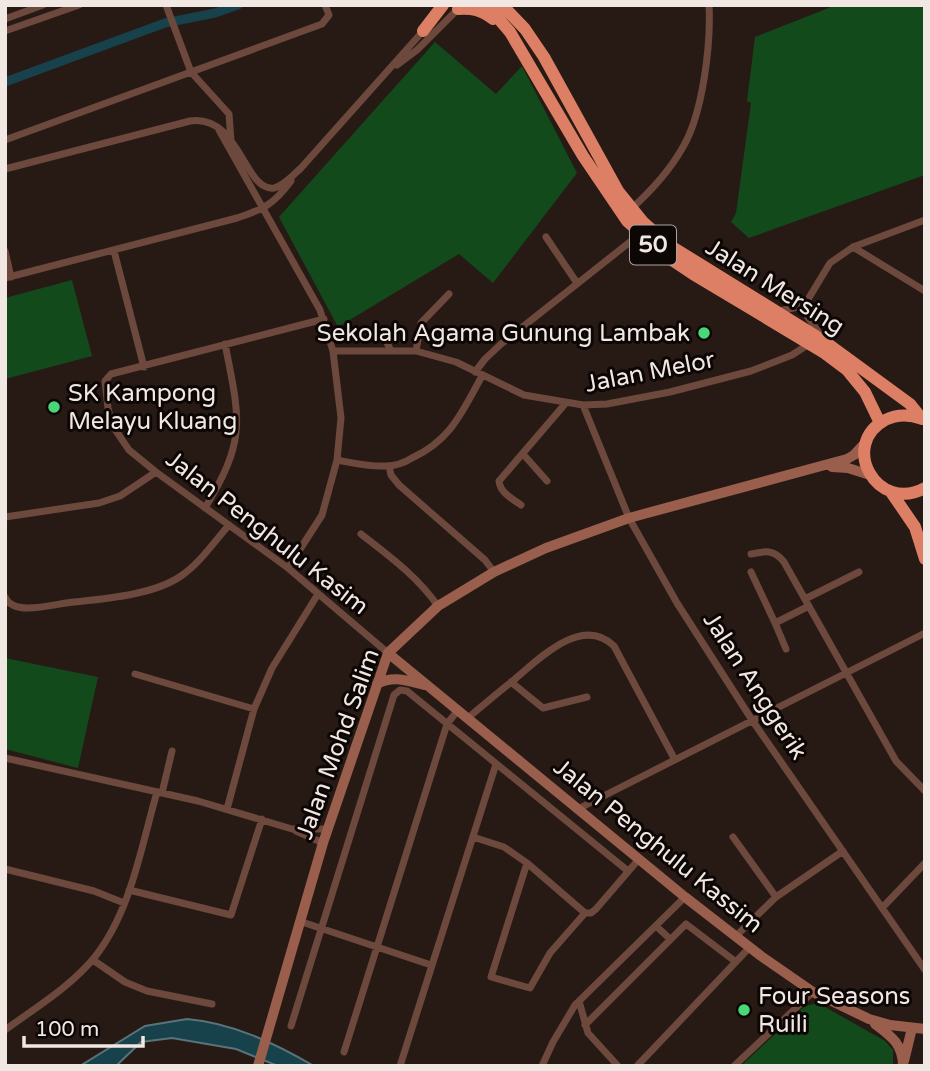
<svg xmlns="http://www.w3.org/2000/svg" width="930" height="1071" font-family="'Varela Round',sans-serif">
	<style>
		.green { fill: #124a1b }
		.water { fill: #17414b; stroke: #587379; stroke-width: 2 }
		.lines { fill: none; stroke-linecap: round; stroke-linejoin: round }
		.canal { stroke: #17414b; stroke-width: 9 }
		.street { stroke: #6d483c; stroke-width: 7 }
		.secondary { stroke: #9a5e4d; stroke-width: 10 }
		.highway { stroke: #dd7f64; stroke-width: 12 }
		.poi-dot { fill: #49d778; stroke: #0c0605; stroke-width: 2.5 }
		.labels { text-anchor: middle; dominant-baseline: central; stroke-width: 6; stroke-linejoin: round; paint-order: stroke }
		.shield { fill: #0c0605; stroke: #aca4a1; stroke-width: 2 }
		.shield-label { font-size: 23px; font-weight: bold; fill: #f1e8e4 }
		.street-label { font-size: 24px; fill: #f1e8e4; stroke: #0c0605 }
		.poi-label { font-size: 24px; fill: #f1e8e4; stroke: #0c0605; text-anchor: start }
	</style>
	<rect width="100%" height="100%" fill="#271a15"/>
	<path class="green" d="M 836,5 L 925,5 L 925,175 L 749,238 L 731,222 L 736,213 L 751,103 L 747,101 L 755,37 Z
		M 435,42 L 496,94 L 522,66 L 577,173 L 493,283 L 459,254 L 338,327 L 279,217 Z
		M 72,280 L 92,356 L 5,379 L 5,298 Z
		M 5,658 L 98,677 L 78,768 L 5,749 Z
		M 818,1003 L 885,1041 L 893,1050 L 893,1066 L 741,1066 L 805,1006 Z"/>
	<path class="water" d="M 187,1019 C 233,1023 274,1043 314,1066 L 278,1066 L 236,1049 L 172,1038 L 141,1042 L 116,1066 L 80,1066 L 145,1026 Z"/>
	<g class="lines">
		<path class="canal" d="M 5,82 L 165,23 L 215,13 L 238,5"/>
		<path class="street" d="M 166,5 L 191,72 L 229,114 L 231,141
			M 5,19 L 43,5
			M 5,31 L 79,5
			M 397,65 L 417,50 L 460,7
			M 219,130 L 320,310 L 333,351 L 341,418 L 337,460 L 322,515 L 288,568
			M 5,140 L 322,24 L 329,15 L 325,5
			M 5,169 L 190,121 C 240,114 244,192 274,188 C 284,186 294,174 301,168 L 424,30
			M 631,209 C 650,192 670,170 683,147 C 703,113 711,44 709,5
			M 546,237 L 577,283
			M 853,247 L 925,291
			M 5,251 L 11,277
			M 114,251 L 144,367
			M 5,278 L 237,218 C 264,209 274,204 291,181
			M 779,311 L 798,307 L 807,301
			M 324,319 L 111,374 L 105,381 L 108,408 L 112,425 L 129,450 L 156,472 L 288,568 L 388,653
			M 820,334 L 807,316 L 807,301 L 830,263 L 853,247 L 925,220
			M 375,337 L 383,334 L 390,349
			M 333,351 L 416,351 L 456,362 L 524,395 L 583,405 L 607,404 L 670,392 L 751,371 L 792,355 L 809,344
			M 416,351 L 421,323 L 449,294
			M 475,372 L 485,359 L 501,344 L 640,234
			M 583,405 L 629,518 L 677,603 L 752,720 L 925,970
			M 523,454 L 547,481
			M 337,460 C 353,463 370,467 386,466 C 396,466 404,463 412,458 C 451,440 462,412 482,376
			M 389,466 L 391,475 L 399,485 L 485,560 L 494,572
			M 521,505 C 513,499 500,493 499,481 L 565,404
			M 205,508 C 247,439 240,420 225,344
			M 5,517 L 99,503 L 120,496 L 156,472
			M 361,534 C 389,556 417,576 438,606
			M 751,554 C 765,551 774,549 784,562 L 896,761 L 925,791
			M 751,572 L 775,623 L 809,606
			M 5,597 C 9,606 19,608 28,608 C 41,608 54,605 66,603 C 101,599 152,596 181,576 C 200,563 214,542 229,525
			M 805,599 L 859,572
			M 775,623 L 786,649
			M 135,674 L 254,709
			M 511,682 L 543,708 L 587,697
			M 468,718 C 483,705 499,692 515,679 C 540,658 582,615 614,646 L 675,760
			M 5,758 L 198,801 L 292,829 L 328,829
			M 162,793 L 172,751
			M 227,809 L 254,709 L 272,668 L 318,594
			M 578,809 L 925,633
			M 296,831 L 323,843
			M 473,837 L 504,847 L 527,863 L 585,913 L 591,913 L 596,909 L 639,859
			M 733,837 L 776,897
			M 527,863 L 491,977 L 530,988 L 550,953 L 585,913
			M 5,869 L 94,891 L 124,903
			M 129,890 L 231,915 L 262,819
			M 882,908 L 925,863
			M 299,921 L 431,965
			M 656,926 L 670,939
			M 735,937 L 776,897 L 843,851
			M 93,960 L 125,982 L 147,991 L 212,1004
			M 579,1001 L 588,1033 L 618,1066
			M 585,1025 L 686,924 L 736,962
			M 291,1026 L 394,695 L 400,690 L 407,691 L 628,871
			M 5,1030 C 35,1008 70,987 94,958 C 131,912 141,847 157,792
			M 344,1052 L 447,724 L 458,710
			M 400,1066 L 496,764
			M 542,1066 L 553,1042 L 575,1005 L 685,897
			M 637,1066 L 749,948
			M 734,1066 L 813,992"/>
		<path class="secondary" d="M 832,467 L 848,468 L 870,475
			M 388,653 L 685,897 L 761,956 L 813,992 L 869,1019 L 890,1025 L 925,1029
			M 377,684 C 394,675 407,681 425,685
			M 875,1024 C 891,1036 903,1044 903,1066
			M 904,1061 L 912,1028
			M 258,1066 L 323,843 L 388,653 L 438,606 L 494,572 L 546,548 L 629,518 L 847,459 L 854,455 L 867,441"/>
		<path class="highway" d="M 487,5 L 510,32 L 583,156 L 627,221 L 669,258 L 693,274 L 823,352 L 847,370 L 865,392 L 880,423
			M 502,5 L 525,29 L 544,57 L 618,191 L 643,222 L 669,245 L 824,341 L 910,404 L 922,419
			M 458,9 C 473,8 481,10 493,19
			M 423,31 L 443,5
			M 922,419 C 909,414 897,414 885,420 C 839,445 877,514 925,488
			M 891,492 L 915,527 L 925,559"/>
	</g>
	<g class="poi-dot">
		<circle cx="704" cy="333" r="7"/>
		<circle cx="54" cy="407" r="7"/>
		<circle cx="744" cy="1010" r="7"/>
	</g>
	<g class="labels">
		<rect class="shield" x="630" y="225.5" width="46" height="39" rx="5"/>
		<g class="shield-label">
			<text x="653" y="245">50</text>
		</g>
		<g class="street-label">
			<text transform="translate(775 287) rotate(32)">Jalan Mersing</text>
			<text transform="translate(650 372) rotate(-11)">Jalan Melor</text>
			<text transform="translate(267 533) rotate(38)">Jalan Penghulu Kasim</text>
			<text transform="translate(755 686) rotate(57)">Jalan Anggerik</text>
			<text transform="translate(338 744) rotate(-70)">Jalan Mohd Salim</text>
			<text transform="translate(658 846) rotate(39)">Jalan Penghulu Kassim</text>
		</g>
		<g class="poi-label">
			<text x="690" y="333" text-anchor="end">Sekolah Agama Gunung Lambak</text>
			<text x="68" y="393">SK Kampong<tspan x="68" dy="28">Melayu Kluang</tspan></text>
			<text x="758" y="996">Four Seasons<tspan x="758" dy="28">Ruili</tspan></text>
		</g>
	</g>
	<rect width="930" height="1071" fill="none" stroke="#f1e8e4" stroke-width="14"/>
	<path d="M24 1036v10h119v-10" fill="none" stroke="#f1e8e4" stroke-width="3.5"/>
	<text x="35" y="1036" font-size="21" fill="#f1e8e4" stroke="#0c0605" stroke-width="5" paint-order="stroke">100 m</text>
</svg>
